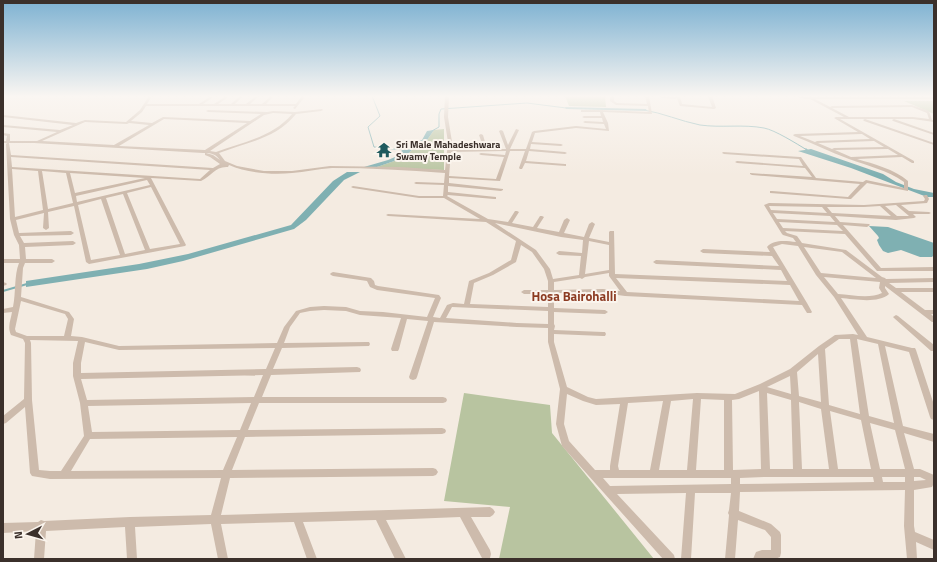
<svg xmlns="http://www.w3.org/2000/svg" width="937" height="562" font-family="'Titillium Web',sans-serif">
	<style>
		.green { fill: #b8c4a0 }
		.water { fill: #7fb0b2 }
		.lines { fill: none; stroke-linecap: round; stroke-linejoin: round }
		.stream-far2 { stroke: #7fb0b2; stroke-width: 1 }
		.stream-far1 { stroke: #7fb0b2; stroke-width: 1.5 }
		.stream { stroke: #7fb0b2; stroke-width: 2 }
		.minor { fill: #cdbbac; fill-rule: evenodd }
		.labels { text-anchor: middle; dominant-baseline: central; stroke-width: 4; stroke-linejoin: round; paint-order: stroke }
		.far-poi-label { font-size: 10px; font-weight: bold; fill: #3b302b; stroke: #fbf5ee; text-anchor: start }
		.neighbourhood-label { font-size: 13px; font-weight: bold; fill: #8c3b22; stroke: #fbf5ee }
	</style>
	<rect width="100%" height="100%" fill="#f4ebe1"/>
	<path class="green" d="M 565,96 L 605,96 L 606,107 L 569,106 Z
		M 904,101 L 934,101 L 934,114 Z
		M 444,129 L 444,170 L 374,168 L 403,158 L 413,149 L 425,143 L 434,130 Z
		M 464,393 L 550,405 L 552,433 L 654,559 L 499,559 L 510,507 L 444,501 Z"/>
	<path class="water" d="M 565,107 L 646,109 L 647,111 L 566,109 Z
		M 434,130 L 425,143 L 413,149 L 403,158 L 374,168 L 364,167 L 388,160 L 395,157 L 407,146 L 422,140 L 427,131 Z
		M 811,149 L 883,174 L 896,182 L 914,189 L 934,193 L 934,197 L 927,197 L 851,168 L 798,151 Z
		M 347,172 L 360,172 L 344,180 L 306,220 L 294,229 L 183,261 L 147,269 L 26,287 L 26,281 L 139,264 L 188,254 L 291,225 L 333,181 Z
		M 869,226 L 888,227 L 934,243 L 934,255 L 932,257 L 920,257 L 901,250 L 888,253 L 883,251 L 879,245 L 877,240 L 879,238 L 878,236 Z"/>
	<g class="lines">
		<path class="stream-far2" d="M 372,96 L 380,116 L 368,127 L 374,147 L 405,150
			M 644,110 C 663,113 680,121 700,125 C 721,128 743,124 764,128 C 775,130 797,144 807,150
			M 430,132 L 439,127 L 439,114 L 441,109 L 527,103 L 566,108"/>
		<path class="stream-far1" d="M 399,149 L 405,150
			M 806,149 L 808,151"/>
		<path class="stream" d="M 3,291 L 27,284"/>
		<path class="minor" d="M 3,96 L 5,96 L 6,97 L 3,98 Z
			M 149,96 L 152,96 L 147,104 L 199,104 L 211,96 L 212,96 L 212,98 L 203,104 L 214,104 L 226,96 L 227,96 L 227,98 L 218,104 L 231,104 L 240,96 L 243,96 L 235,104 L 246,104 L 256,96 L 259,96 L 250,104 L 262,104 L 271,96 L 274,96 L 266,104 L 296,104 L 301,97 L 304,98 L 295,109 L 293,108 L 295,106 L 146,106 L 142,112 L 131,121 L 152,123 L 163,117 L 250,121 L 261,114 L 208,112 L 206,111 L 208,110 L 267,112 L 273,111 L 295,112 L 322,109 L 323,110 L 321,111 L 296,114 C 276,139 247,142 219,153 L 225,161 L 237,166 L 264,171 L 292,171 L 330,166 L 400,167 L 445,170 L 448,142 L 444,117 L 445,96 L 449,96 L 448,117 L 452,142 L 451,150 L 484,149 L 479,135 L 481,134 L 483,135 L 487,149 L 506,149 L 499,131 L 501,130 L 503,131 L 508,145 L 516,129 L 519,130 L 510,149 L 526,149 L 532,132 L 534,131 L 576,126 L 606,129 L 604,124 L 585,123 L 583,122 L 585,121 L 603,122 L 602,118 L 584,118 L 582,117 L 584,116 L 601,116 L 600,112 L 581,112 L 581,110 L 601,110 L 649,112 L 648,106 L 616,105 L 610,101 L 610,96 L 614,96 L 614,101 L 617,103 L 647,104 L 645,96 L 649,96 L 652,114 L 603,112 L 608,123 L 609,131 L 576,128 L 535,133 L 532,142 L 561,144 L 563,145 L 561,146 L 531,144 L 530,149 L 565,152 L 567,153 L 565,154 L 529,151 L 526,161 L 565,164 L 566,164 L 566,166 L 525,163 L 522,169 L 520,169 L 519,168 L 525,151 L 510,151 L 500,181 L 449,178 L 449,183 L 503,189 L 503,190 L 501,191 L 448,186 L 448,192 L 496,197 L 496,199 L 494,199 L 448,195 L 447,196 L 488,219 L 508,222 L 515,211 L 517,211 L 519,212 L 512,223 L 533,227 L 540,216 L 542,216 L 544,217 L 537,228 L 559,232 L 564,220 L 567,218 L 570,220 L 564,233 L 584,237 L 589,224 L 592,222 L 595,224 L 589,238 L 609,242 L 609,232 L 610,231 L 614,231 L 615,274 L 787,281 L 781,270 L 656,264 L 653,262 L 656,260 L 779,266 L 772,256 L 703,253 L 700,251 L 703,249 L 770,252 L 767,247 C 774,239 786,241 796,242 L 793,238 L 783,235 L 782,234 L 764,205 L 769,203 L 864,205 L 924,201 L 925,199 L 923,196 L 925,195 L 927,195 L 929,199 L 927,203 L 901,205 L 909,211 L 929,212 L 931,213 L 929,214 L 913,214 L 916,217 L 914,218 L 896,220 L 835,216 L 840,222 L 869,224 L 870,225 L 867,227 L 843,225 L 881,268 L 934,267 L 934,271 L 877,271 L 845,234 L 785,231 L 787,233 L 797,236 L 802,243 L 846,250 L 882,277 L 885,278 L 886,279 L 934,278 L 934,282 L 889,283 L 896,288 L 934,288 L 934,292 L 901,292 L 925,310 L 934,310 L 934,314 L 931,314 L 934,317 L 934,322 L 932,322 L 885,286 L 885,288 L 889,294 C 878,304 854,299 841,298 L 867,337 L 912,348 L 915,348 L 916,350 L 934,405 L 934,420 L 931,419 L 930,417 L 909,352 L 885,346 L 903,426 L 934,434 L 934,442 L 904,433 L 914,469 L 920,469 L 934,475 L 934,483 L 932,487 L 914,490 L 914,526 L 915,532 L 934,540 L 934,550 L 916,542 L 917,559 L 907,559 L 904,526 L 905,490 L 740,492 L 739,511 L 771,524 L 780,532 L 781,535 L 781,553 L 780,557 L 775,559 L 753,559 L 756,552 L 762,550 L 771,550 L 771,537 L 765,530 L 738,520 L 735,559 L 725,559 L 729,515 L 728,513 L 729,510 L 731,493 L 695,493 L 691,559 L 681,559 L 686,493 L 617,494 L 674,555 L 675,559 L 663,559 L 562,446 L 556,424 L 560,389 L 548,342 L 548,328 L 517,327 L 434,322 L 417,377 L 416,379 L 413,380 L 410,379 L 409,377 L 428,321 L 407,319 L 399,349 L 398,351 L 392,351 L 391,349 L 401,318 L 360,315 L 346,311 L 324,310 L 310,311 L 300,313 L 290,327 L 284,343 L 367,342 L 369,342 L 370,344 L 369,346 L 282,348 L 273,369 L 357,367 L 360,368 L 361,370 L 360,372 L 271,375 L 262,397 L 443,397 L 446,398 L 447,400 L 446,402 L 443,403 L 259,403 L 248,430 L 442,428 L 445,429 L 446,431 L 445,433 L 442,434 L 245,437 L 232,470 L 433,468 L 436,469 L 438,472 L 436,475 L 433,476 L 230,478 L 221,515 L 490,507 L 493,509 L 495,512 L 493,515 L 490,517 L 471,517 L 490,550 L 491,554 L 490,558 L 486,559 L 482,558 L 460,517 L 386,520 L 406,559 L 395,559 L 376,520 L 303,522 L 317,559 L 307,559 L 294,522 L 221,524 L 228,559 L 218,559 L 211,524 L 135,527 L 137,559 L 127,559 L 125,527 L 46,531 L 44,559 L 34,559 L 36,531 L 3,533 L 3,523 L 38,522 L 41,520 L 44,521 L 130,517 L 211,515 L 221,478 L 50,479 L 32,476 L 30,473 L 25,407 L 6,423 L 3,424 L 3,416 L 24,399 L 25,343 L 23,339 L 11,335 C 7,327 11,319 12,312 L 3,313 L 3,309 L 13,307 C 16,293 14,275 19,263 L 3,263 L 3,259 L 20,259 L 19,245 L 14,235 L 10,219 L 6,144 L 7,143 L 3,143 L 3,141 L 6,141 L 7,136 L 3,135 L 3,133 L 10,134 L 10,141 L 37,141 L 57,132 L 3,127 L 3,125 L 60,130 L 73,125 L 3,117 L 3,115 L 76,123 L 85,120 L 126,122 L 140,110 ZM 273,113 L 292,114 C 273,137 243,142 216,152 L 210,151 L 264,115 ZM 164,119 L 247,123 L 205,150 L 119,146 ZM 85,122 L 127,124 L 129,123 L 149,125 L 114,145 L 42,141 ZM 9,143 L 34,143 L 203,153 L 205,153 L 205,155 L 210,157 L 220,164 L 213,168 L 11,155 ZM 506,151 L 505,155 L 481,153 L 479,154 L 481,155 L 504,157 L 496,179 L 449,176 L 451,152 ZM 206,153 C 213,153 216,155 220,160 L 213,155 ZM 11,157 L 210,170 L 200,179 L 12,167 ZM 229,165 C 247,173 272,175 292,173 C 305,172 318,169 332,168 C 370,168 407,170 445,173 L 444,183 L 416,182 L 414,183 L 416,184 L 444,185 L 443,196 L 419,196 L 353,186 L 351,187 L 353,188 L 419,198 L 444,198 L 480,219 L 388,214 L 386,215 L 388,216 L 486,222 L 516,241 L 511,260 L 489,273 L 469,281 L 464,304 L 453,303 L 447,305 L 440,318 L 433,317 L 441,298 L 439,295 L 378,286 L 375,285 L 374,281 L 371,278 L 333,272 L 331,273 L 330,274 L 331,275 L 333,276 L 367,281 L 370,287 L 377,290 L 435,298 L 427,317 L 383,312 L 360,311 L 346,307 L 324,306 L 310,307 L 296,311 L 284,327 L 277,343 L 119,346 L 82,337 L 71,336 L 74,319 L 69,312 L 21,297 L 23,268 L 25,263 L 52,263 L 55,261 L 52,259 L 26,259 L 25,247 L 73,245 L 76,243 L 73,241 L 24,243 L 20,236 L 71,235 L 74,233 L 71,231 L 19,233 L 16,220 L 44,213 L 43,228 L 46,230 L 49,228 L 48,212 L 74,206 L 86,262 L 89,264 L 185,246 L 186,245 L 151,178 L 201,181 C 212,176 215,166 228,167 ZM 12,169 L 38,171 L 43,210 L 15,217 ZM 42,171 L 66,173 L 73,203 L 48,209 ZM 70,173 L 145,178 L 75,193 ZM 147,180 L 150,185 L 77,202 L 76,196 ZM 151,187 L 180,244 L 150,249 L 127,193 ZM 123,194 L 145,250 L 125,254 L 106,198 ZM 101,199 L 120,255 L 91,260 L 78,205 ZM 896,205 L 909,216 L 897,216 L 885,206 ZM 769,206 L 822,207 L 827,213 L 771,210 ZM 880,206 L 891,216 L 832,213 L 827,207 L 864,207 ZM 773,213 L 830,216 L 835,222 L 777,219 ZM 779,222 L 837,225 L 843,231 L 783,228 ZM 495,223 L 561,237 L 583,240 L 582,253 L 559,251 L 556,253 L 559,255 L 581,256 L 579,275 L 553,279 L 550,269 L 536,250 ZM 589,241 L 609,245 L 609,270 L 585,274 ZM 782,244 L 798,246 L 816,275 L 834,297 L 858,335 L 853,334 L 835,335 L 819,346 L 790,369 L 760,384 L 735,394 L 697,393 L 596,399 L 588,397 L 567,387 L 554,342 L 554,334 L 603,336 L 605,336 L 606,334 L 605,332 L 603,332 L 554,330 L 555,326 L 554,324 L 554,312 L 605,314 L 608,312 L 605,310 L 554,308 L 554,293 L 603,293 L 625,296 L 802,305 L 807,313 L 811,313 L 812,312 L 807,303 L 773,247 ZM 521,245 L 532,252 L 544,269 L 548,281 L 548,290 L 524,290 L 521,292 L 524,294 L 548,294 L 548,307 L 470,304 L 474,283 L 493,275 L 516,262 ZM 804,247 L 842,252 L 876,278 L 821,273 ZM 609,273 L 609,276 L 620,291 L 603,289 L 554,290 L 554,282 L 580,278 L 582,279 L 585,277 ZM 824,277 L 880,282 L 879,288 L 882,293 C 870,299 852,295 838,294 ZM 616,278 L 790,285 L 799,301 L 627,292 ZM 21,301 L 65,314 L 68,319 L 64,336 L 27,336 L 16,332 L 15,329 ZM 452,307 L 548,311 L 548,324 L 517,323 L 446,318 ZM 839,339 L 850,339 L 860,414 L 829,405 L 825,349 ZM 857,339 L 878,344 L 894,423 L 869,416 ZM 30,340 L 78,341 L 73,363 L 73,376 L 80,403 L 84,436 L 61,471 L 50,471 L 39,470 L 32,400 L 31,343 ZM 85,342 L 119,350 L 275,348 L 266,369 L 81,373 L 81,363 ZM 818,354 L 821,402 L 799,396 L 797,372 ZM 263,375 L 254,397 L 87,400 L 81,379 ZM 790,376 L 791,394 L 767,387 ZM 759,391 L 761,469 L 733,470 L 732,400 L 739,399 ZM 767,393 L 791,400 L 793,469 L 770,469 ZM 567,394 L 583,401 L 596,405 L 620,404 L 610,466 L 610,470 L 595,470 L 569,441 L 564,424 ZM 693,399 L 687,470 L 659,470 L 671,401 ZM 701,399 L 724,400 L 724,470 L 696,470 ZM 663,401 L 650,470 L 619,470 L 618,466 L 628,403 ZM 799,402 L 821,409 L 829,469 L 802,469 ZM 251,403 L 240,430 L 92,432 L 88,406 ZM 830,411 L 861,420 L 871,469 L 838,469 ZM 870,423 L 895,430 L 905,469 L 880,469 ZM 237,437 L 223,470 L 71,471 L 90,439 ZM 765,477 L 873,477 L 874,482 L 740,484 L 740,478 ZM 882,477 L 905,477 L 905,482 L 883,482 ZM 914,477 L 920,477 L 926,480 L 914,481 ZM 603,478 L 731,478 L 731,484 L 610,486 Z
			M 660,96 L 675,97 L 677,98 L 675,99 L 661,98 Z
			M 676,96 L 680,96 L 682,104 L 712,107 L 708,96 L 712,96 L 716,108 L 714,109 L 680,106 Z
			M 794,96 L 805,97 L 934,97 L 934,99 L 815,99 L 830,107 L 832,106 L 912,105 L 929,111 L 932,120 L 934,120 L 934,122 L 913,119 L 894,119 L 934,133 L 934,135 L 893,121 L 892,120 L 894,119 L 865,119 L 934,143 L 934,145 L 864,121 L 863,120 L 865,119 L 840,119 L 914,161 L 914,163 L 912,163 L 902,157 L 857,159 C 874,164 894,169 908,181 L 908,191 L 867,183 L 851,199 L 849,199 L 770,193 L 770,191 L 772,191 L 848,197 L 860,184 L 752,175 L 750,174 L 750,173 L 812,177 L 805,168 L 737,163 L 735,162 L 737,161 L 803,166 L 799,159 L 724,154 L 722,153 L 723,152 L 800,157 L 801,157 L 816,178 L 863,182 L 866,180 L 904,188 L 904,182 C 887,170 868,166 849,159 C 830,152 812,143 794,136 L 793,135 L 795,134 L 858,132 L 834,118 L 836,117 L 844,117 L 810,99 L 805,99 ZM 912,107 L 927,113 L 929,119 L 913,117 L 849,117 L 832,108 ZM 862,134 L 870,139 L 817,141 L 815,142 L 800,136 ZM 874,141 L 884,147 L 834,148 L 832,149 L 818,143 ZM 888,149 L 898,155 L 851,157 L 835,150 Z
			M 3,282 L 6,283 L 7,284 L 6,285 L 3,286 Z
			M 896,315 L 898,316 L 934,345 L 934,351 L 931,351 L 894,318 L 893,317 Z"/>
	</g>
	<linearGradient id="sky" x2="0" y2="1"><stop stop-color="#7eb2d2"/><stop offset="0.55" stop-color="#faf6f2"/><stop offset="1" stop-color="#faf6f2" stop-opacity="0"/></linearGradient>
	<rect width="937" height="175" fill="url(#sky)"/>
	<defs>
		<g id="temple-bare" transform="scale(1.2)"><path d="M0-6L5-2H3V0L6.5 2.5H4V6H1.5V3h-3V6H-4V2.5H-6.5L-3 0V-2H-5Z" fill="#1f5a5e" stroke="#fbf5ee" stroke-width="2.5" paint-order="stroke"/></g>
	</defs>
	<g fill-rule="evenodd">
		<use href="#temple-bare" x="384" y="150"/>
	</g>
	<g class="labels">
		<g class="far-poi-label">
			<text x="396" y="144">Sri Male Mahadeshwara<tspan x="396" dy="12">Swamy Temple</tspan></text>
		</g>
		<g class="neighbourhood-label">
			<text x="574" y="296">Hosa Bairohalli</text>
		</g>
	</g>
	<rect width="937" height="562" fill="none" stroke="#3b302b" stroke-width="8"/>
	<g transform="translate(28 534) rotate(264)" stroke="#fbf5ee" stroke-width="3" paint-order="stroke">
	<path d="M0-3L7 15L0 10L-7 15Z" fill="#3b302b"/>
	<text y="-6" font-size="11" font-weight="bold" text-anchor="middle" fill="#3b302b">N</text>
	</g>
</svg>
